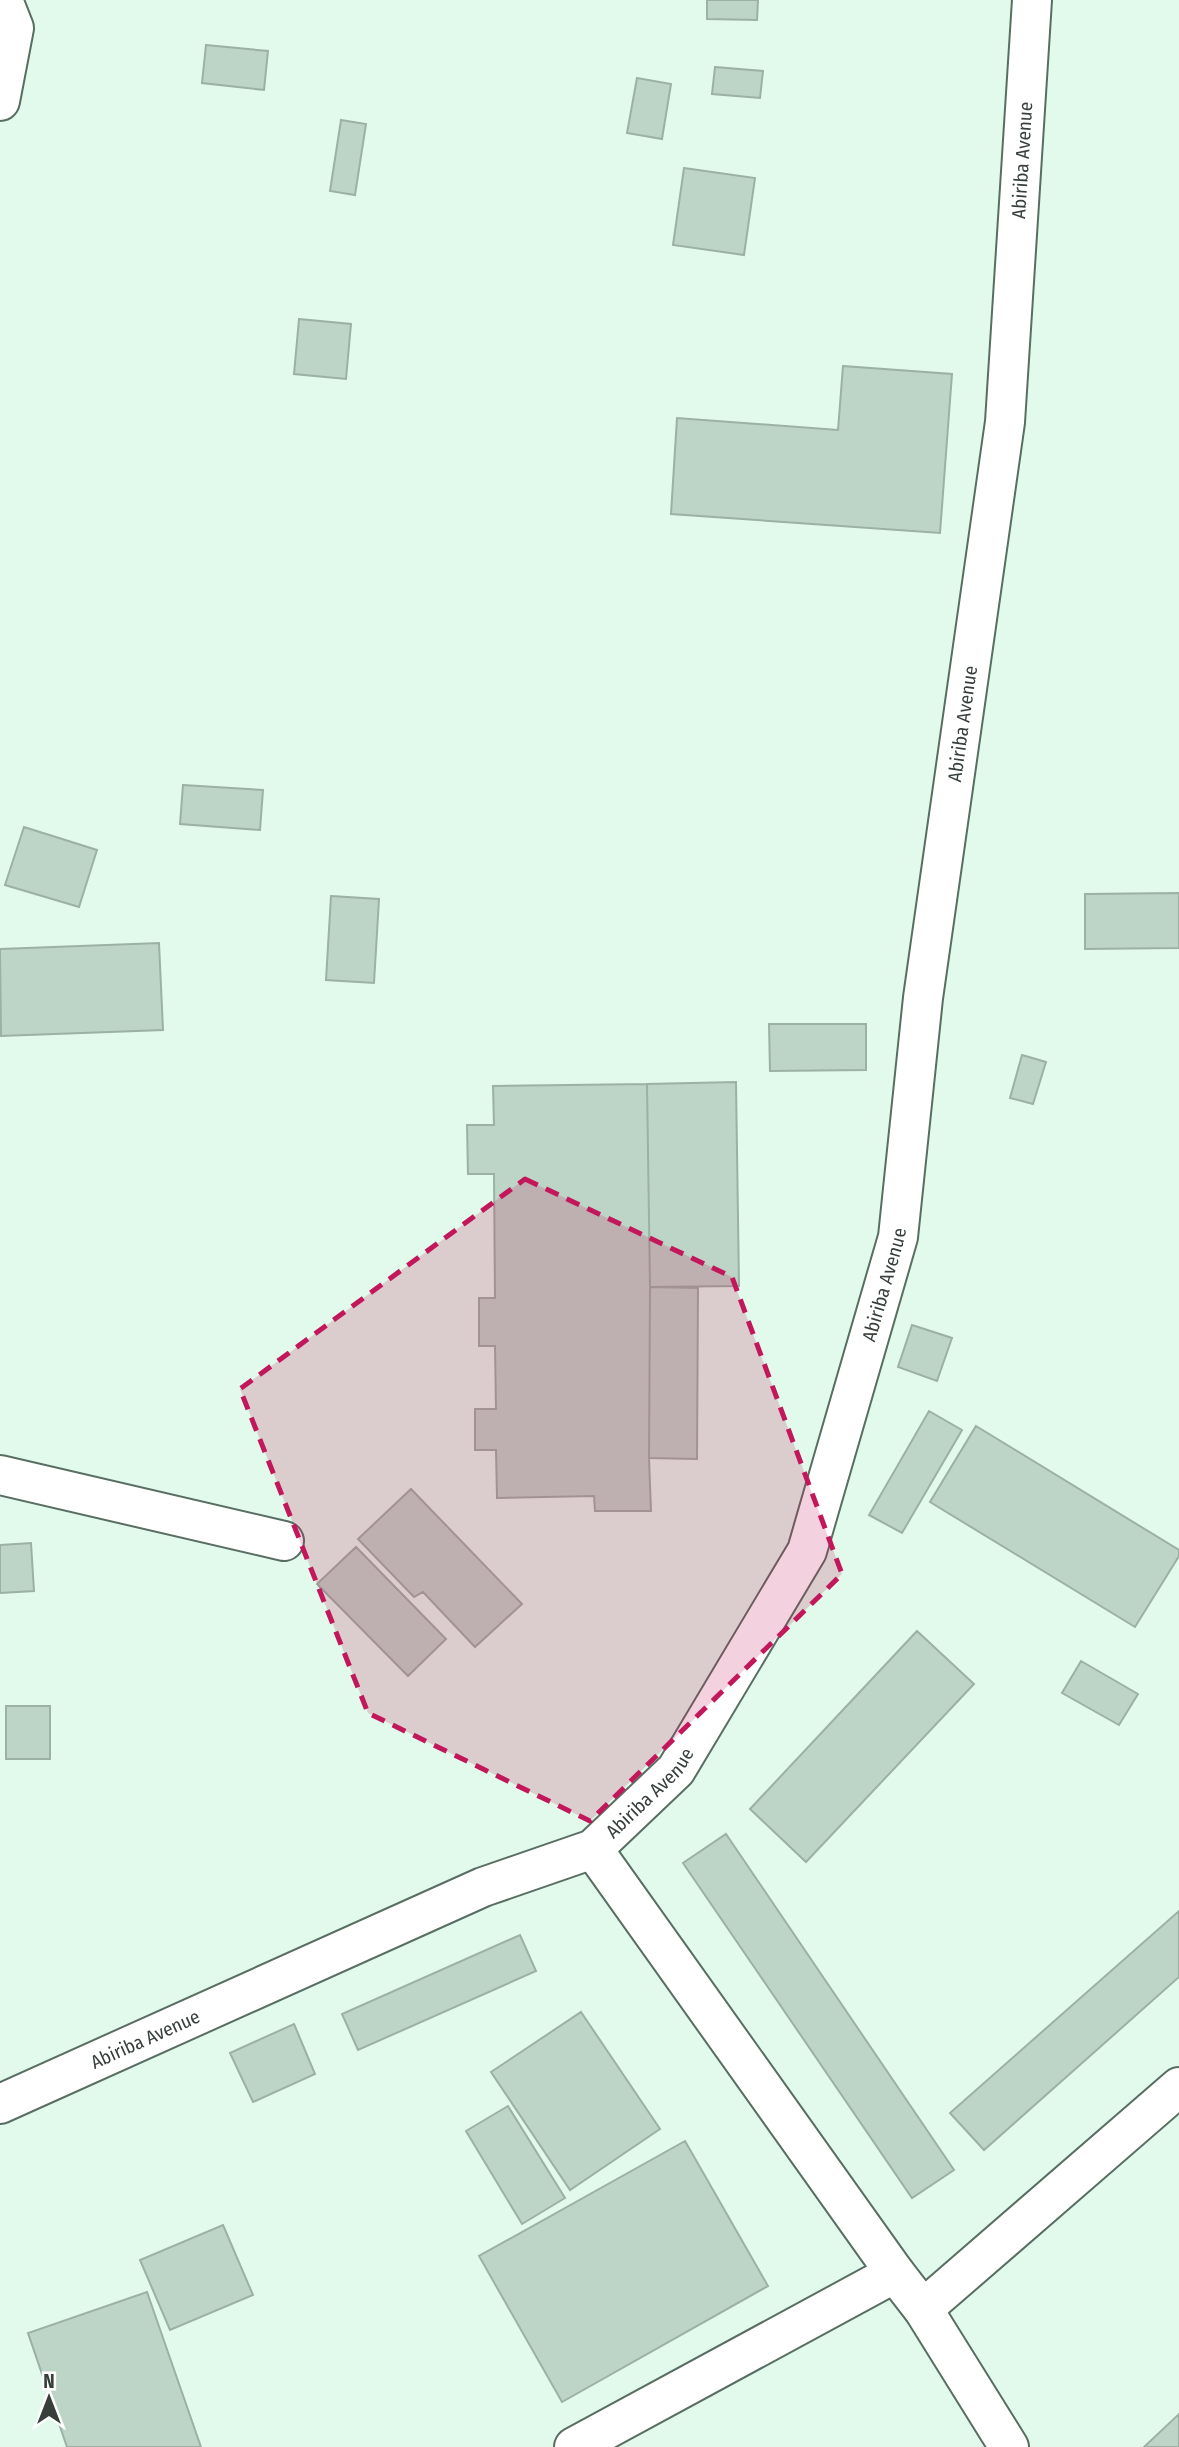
<svg xmlns="http://www.w3.org/2000/svg" width="1179" height="2447" font-family="'Fira Sans Condensed',sans-serif">
	<style>
		.building { fill: #bdd5c7; stroke: #9ab1a3; stroke-width: 2 }
		.lines { fill: none; stroke-linecap: round; stroke-linejoin: round }
		.street-casing { stroke: #596e62; stroke-width: 42 }
		.street { stroke: #fff; stroke-width: 38 }
		.marked { fill: #c2185b; fill-opacity: 0.2; stroke: #c2185b; stroke-width: 5; stroke-dasharray: 14 9; stroke-linejoin: round }
		.labels { text-anchor: middle; dominant-baseline: central; stroke-width: 5; stroke-linejoin: round; paint-order: stroke }
		.street-label { font-size: 19px; fill: #363f3a; stroke: #fff }
	</style>
	<rect width="100%" height="100%" fill="#e2faeb"/>
	<path class="building" d="M 707,0 L 758,0 L 757,20 L 707,19 Z
		M 206,45 L 268,51 L 264,90 L 202,83 Z
		M 715,67 L 763,71 L 760,98 L 712,94 Z
		M 637,78 L 671,84 L 662,139 L 627,133 Z
		M 341,120 L 366,124 L 355,195 L 330,191 Z
		M 684,168 L 755,178 L 744,255 L 673,245 Z
		M 299,319 L 351,324 L 346,379 L 294,374 Z
		M 843,366 L 952,374 L 940,533 L 671,514 L 677,418 L 838,430 Z
		M 183,785 L 263,790 L 260,830 L 180,824 Z
		M 24,827 L 97,850 L 79,907 L 5,885 Z
		M 1179,893 L 1179,948 L 1085,949 L 1085,894 Z
		M 331,896 L 379,899 L 374,983 L 326,980 Z
		M 159,943 L 163,1030 L 1,1036 L 0,949 Z
		M 769,1024 L 866,1024 L 866,1070 L 770,1071 Z
		M 1022,1055 L 1046,1062 L 1033,1104 L 1010,1098 Z
		M 736,1082 L 739,1286 L 650,1287 L 647,1084 Z
		M 647,1084 L 650,1287 L 649,1458 L 651,1511 L 595,1511 L 594,1496 L 497,1498 L 496,1450 L 475,1450 L 475,1409 L 496,1409 L 495,1346 L 479,1346 L 479,1298 L 495,1298 L 494,1174 L 468,1174 L 467,1125 L 494,1125 L 493,1086 Z
		M 650,1287 L 698,1288 L 697,1459 L 649,1458 Z
		M 912,1325 L 952,1338 L 937,1381 L 898,1367 Z
		M 929,1411 L 962,1430 L 902,1533 L 869,1515 Z
		M 976,1426 L 1179,1550 L 1179,1556 L 1135,1627 L 930,1502 Z
		M 411,1489 L 522,1604 L 475,1647 L 423,1592 L 414,1597 L 358,1539 Z
		M 31,1543 L 34,1591 L 0,1593 L 0,1545 Z
		M 356,1547 L 446,1639 L 408,1676 L 317,1584 Z
		M 917,1631 L 974,1684 L 806,1862 L 750,1809 Z
		M 1081,1661 L 1138,1694 L 1119,1725 L 1062,1693 Z
		M 6,1706 L 50,1706 L 50,1759 L 6,1759 Z
		M 726,1834 L 954,2170 L 912,2198 L 683,1863 Z
		M 1179,1911 L 1179,1977 L 984,2150 L 950,2113 Z
		M 520,1935 L 536,1971 L 358,2050 L 342,2014 Z
		M 581,2012 L 660,2129 L 570,2190 L 491,2072 Z
		M 294,2024 L 315,2074 L 253,2102 L 230,2053 Z
		M 508,2106 L 565,2198 L 522,2224 L 466,2131 Z
		M 685,2141 L 768,2286 L 562,2402 L 479,2256 Z
		M 223,2225 L 253,2295 L 170,2330 L 140,2260 Z
		M 147,2292 L 201,2447 L 67,2447 L 28,2333 Z
		M 1179,2414 L 1179,2447 L 1144,2447 Z"/>
	<g class="lines">
		<g class="street-casing">
			<g id="street">
				<path d="M 0,101 L 14,28 L 3,0"/>
				<path d="M 0,1475 L 284,1541"/>
				<path d="M 593,1849 L 895,2273 L 923,2309 L 1009,2447"/>
				<path id="s1" d="M 0,2104 L 483,1887 L 593,1849 L 676,1770 L 807,1551 L 898,1237 L 923,998 L 1005,422 L 1032,0"/>
				<path d="M 923,2309 L 1179,2087"/>
				<path d="M 574,2447 L 895,2273"/>
			</g>
		</g>
		<use href="#street" class="street"/>
	</g>
	<path class="marked" d="M 525,1179 L 732,1277 L 842,1574 L 590,1821 L 368,1713 L 240,1389 Z"/>
	<g class="labels">
		<g class="street-label">
			<text stroke="none"><textPath href="#s1" startOffset="2427">Abiriba Avenue</textPath></text>
			<text stroke="none"><textPath href="#s1" startOffset="1860">Abiriba Avenue</textPath></text>
			<text stroke="none"><textPath href="#s1" startOffset="1293">Abiriba Avenue</textPath></text>
			<text stroke="none"><textPath href="#s1" startOffset="726">Abiriba Avenue</textPath></text>
			<text stroke="none"><textPath href="#s1" startOffset="159">Abiriba Avenue</textPath></text>
		</g>
	</g>
	<g transform="translate(49 2398)" stroke="#ffffff" stroke-width="5" paint-order="stroke">
	<path d="M0-5L12 26L0 18L-12 26Z" fill="#363f3a"/>
	<text y="-10" font-size="19" font-weight="bold" text-anchor="middle" fill="#363f3a">N</text>
	</g>
</svg>
